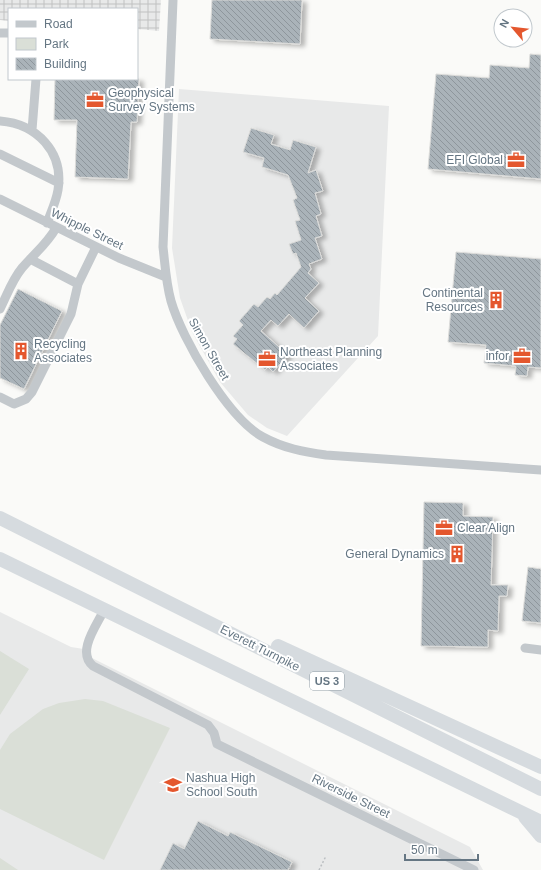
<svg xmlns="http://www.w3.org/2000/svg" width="541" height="870" font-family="Helvetica,sans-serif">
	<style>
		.built { fill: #e8e9e9 }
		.industrial { fill: url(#industrial-grid) }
		.green { fill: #dadfd7 }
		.building { fill: url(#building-back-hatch); stroke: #dcdcda; filter: url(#shadow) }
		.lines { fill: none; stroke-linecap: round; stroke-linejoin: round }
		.path { stroke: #bbbfc2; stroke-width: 1.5; stroke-dasharray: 2 2; stroke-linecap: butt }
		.minor { stroke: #c3c8cc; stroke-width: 9 }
		.highway { stroke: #d6dbdf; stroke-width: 14 }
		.labels { text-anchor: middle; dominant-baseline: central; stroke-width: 4; stroke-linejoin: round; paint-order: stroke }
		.shield { fill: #fff; stroke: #939fa8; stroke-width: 1 }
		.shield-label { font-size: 11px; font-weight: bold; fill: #657683 }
		.poi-label { font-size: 12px; fill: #657683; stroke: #fff; text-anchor: start }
		.street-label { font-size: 12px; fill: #657683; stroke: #fff }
	</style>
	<defs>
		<pattern id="industrial-grid" width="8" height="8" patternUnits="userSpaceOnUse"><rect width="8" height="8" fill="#e8e9e9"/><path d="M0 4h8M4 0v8" fill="none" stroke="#c0c1c2"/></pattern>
		<pattern id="building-back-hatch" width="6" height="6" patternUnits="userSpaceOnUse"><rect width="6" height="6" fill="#aab3b9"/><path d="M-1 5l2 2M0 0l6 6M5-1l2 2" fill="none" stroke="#8e969c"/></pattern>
		<filter id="shadow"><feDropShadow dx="4.5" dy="2.5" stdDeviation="2" flood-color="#0004"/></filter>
	</defs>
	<rect width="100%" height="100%" fill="#fafaf8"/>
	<path class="built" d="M 179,89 L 389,106 L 378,336 L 287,436 L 267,428 L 248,415 L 220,382 L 192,332 L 180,298 L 172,248 Z
		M 0,612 L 71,647 L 90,650 L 92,658 L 470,847 L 483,870 L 0,870 Z"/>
	<path class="industrial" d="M 0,0 L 161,0 L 159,31 L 137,29 L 137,9 L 9,9 L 9,21 L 0,20 Z"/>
	<path class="green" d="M 0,651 L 29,669 L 0,715 Z
		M 85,699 L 103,701 L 170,728 L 104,860 L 0,809 L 0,750 L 10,734 L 43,709 L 59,703 Z
		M 0,858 L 18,870 L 0,870 Z"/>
	<path class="building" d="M 212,0 L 302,0 L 300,44 L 210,39 Z
		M 530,54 L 541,55 L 541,179 L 428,169 L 436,74 L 489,78 L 490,65 L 529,68 Z
		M 55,79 L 139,79 L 137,122 L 131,122 L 128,179 L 75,177 L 77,120 L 54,120 Z
		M 251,128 L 274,135 L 271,144 L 290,150 L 293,140 L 316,147 L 308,173 L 316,170 L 323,191 L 315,193 L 321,214 L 316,216 L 322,236 L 315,238 L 322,259 L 309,264 L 311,269 L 308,273 L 319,283 L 305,298 L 319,311 L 304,328 L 289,314 L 278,326 L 271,320 L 261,331 L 288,355 L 273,372 L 268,367 L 265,370 L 233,344 L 237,339 L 233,336 L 243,325 L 239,321 L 254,304 L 258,307 L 267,297 L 270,299 L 275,293 L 277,295 L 301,267 L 296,253 L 293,254 L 289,244 L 301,240 L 295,221 L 300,220 L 293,200 L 297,198 L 288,175 L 262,167 L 264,158 L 243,152 Z
		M 456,252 L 541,259 L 541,368 L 528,367 L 527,376 L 515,375 L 516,366 L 484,363 L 486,345 L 448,342 Z
		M 18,289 L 62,311 L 24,389 L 0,378 L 0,325 Z
		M 424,502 L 463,503 L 463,516 L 493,517 L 491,585 L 508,585 L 507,596 L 499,596 L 498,631 L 488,630 L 488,647 L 421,646 Z
		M 528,567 L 541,569 L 541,623 L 522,621 Z
		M 198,821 L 228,836 L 230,832 L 292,862 L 288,870 L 160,870 L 173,843 L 184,849 Z"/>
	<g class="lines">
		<path class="path" d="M 289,867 L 294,870
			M 319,870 L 326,856"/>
		<path class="minor" d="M 173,0 L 163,247 C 165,264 166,283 171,301 C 182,339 228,418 263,437 C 283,448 304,452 326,455 L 541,470
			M 0,33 L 9,33
			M 0,121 C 37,124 64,152 58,190 C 56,202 51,212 47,223
			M 32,130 L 36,79
			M 0,154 L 59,183
			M 0,199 L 119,258 L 166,277
			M 30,259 L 78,284
			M 0,309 C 7,295 12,280 22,268 C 34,254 47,244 56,228
			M 0,397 L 14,404 L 26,399 L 32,392 L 71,314 L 78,284 L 96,247
			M 104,610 C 97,625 76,652 93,666 L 208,725 L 214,733 L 217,744 L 474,870
			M 525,648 L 541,650"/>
		<path class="highway" d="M 0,518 L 541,789
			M 0,559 L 541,822
			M 278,646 L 541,767
			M 525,817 L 541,836"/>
	</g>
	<defs>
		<g id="office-bare" transform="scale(1.38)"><path d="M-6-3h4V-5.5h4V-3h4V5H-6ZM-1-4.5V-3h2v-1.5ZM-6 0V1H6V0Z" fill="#e4572e" stroke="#fff" stroke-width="2.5" paint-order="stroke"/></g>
		<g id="building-bare" transform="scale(1.38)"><path d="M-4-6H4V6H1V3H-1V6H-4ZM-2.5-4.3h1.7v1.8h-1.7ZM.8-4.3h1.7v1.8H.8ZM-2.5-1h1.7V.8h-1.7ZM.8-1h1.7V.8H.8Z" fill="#e4572e" stroke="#fff" stroke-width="2.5" paint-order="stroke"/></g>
		<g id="school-bare" transform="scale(1.38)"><path d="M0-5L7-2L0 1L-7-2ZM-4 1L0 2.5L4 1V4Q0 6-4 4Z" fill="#e4572e" stroke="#fff" stroke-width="2.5" paint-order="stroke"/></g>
	</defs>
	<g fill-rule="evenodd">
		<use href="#office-bare" x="95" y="100"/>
		<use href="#office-bare" x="516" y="160"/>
		<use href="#building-bare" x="496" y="300"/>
		<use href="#building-bare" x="21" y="351"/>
		<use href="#office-bare" x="522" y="356"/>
		<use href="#office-bare" x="267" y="359"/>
		<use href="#office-bare" x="444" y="528"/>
		<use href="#building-bare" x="457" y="554"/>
		<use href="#school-bare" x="173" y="785"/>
	</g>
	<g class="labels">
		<rect class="shield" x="310" y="672" width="34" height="18" rx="3"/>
		<g class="shield-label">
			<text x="327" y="681">US 3</text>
		</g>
		<g class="poi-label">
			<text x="108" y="93">Geophysical<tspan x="108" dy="14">Survey Systems</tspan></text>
			<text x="503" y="160" text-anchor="end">EFI Global</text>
			<text x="483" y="293" text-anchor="end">Continental<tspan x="483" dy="14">Resources</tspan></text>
			<text x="34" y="344">Recycling<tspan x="34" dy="14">Associates</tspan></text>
			<text x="280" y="352">Northeast Planning<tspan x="280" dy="14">Associates</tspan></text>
			<text x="509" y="356" text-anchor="end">infor</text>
			<text x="457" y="528">Clear Align</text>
			<text x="444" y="554" text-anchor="end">General Dynamics</text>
			<text x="186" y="778">Nashua High<tspan x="186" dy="14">School South</tspan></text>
		</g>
		<g class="street-label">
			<text transform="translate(87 229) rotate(26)">Whipple Street</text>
			<text transform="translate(209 349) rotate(60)">Simon Street</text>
			<text transform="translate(260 648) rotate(27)">Everett Turnpike</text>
			<text transform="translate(351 796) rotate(26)">Riverside Street</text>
		</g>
	</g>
	<rect x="8" y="8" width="130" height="72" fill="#ffffff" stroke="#c1c8cd"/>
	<rect x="16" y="21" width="20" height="6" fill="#c3c8cc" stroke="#c1c8cd"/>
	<text x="44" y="28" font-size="12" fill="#657683">Road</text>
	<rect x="16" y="38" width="20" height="12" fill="#dadfd7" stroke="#c1c8cd"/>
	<text x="44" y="48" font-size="12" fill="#657683">Park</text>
	<rect x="16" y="58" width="20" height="12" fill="url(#building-back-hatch)" stroke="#c1c8cd"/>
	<text x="44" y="68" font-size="12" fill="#657683">Building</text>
	<g transform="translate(513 28) rotate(298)"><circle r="19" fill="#ffffff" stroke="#c1c8cd"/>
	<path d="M0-3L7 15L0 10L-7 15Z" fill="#e4572e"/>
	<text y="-6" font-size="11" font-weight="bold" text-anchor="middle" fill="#657683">N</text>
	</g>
	<path d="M405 854v6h73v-6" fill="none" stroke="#657683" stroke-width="2"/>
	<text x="411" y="854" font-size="12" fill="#657683" stroke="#ffffff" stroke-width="3" paint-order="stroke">50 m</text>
</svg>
